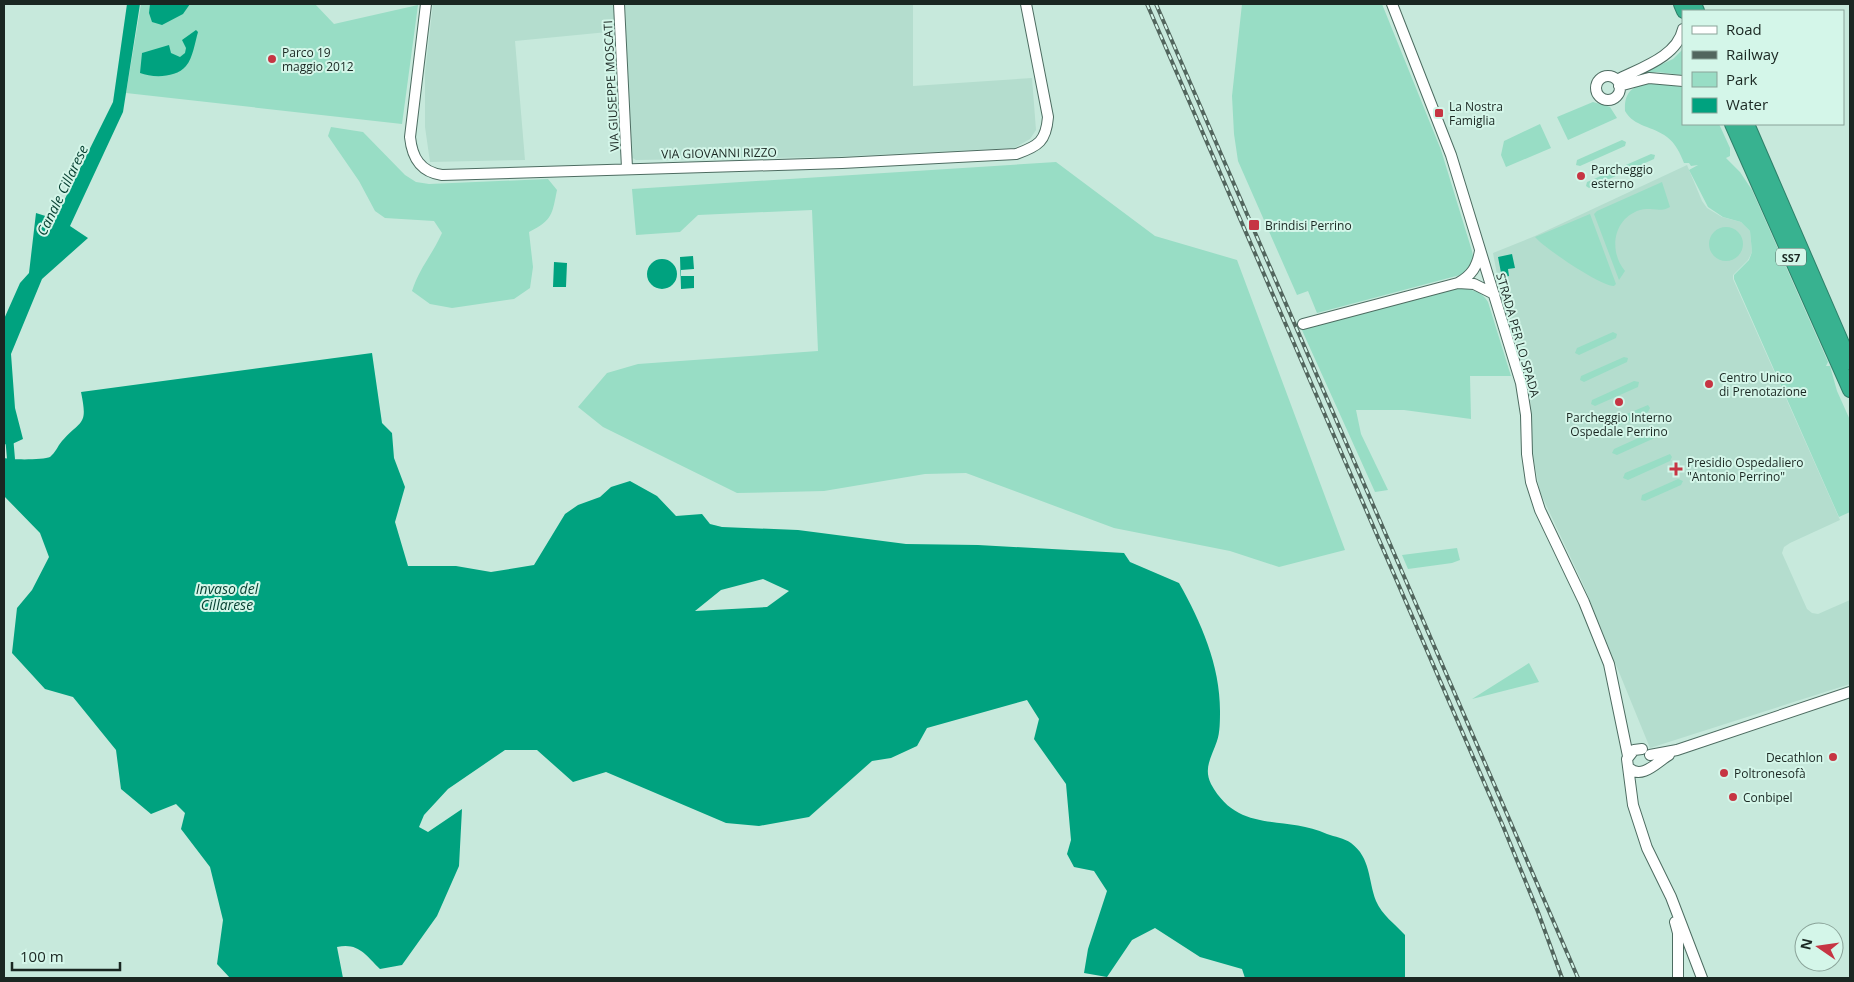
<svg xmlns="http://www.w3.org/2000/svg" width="1854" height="982" font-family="'Open Sans',sans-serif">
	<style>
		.built { fill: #b4ddce }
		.green { fill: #98ddc5 }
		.water { fill: #00a27f; fill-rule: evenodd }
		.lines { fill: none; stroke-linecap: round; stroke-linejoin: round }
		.canal { stroke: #00a27f; stroke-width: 8 }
		.minor-casing { stroke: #4d6c61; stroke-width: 12 }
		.highway-casing { stroke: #2e816a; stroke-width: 16 }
		.minor { stroke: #fff; stroke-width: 10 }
		.highway { stroke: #38b290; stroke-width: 14 }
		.rail-casing { stroke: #52665e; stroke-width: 4 }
		.rail { stroke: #d4f6e9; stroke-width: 2; stroke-dasharray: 5.5; stroke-linecap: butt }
		.poi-dot { fill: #c63543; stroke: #d4f6e9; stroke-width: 2 }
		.labels { text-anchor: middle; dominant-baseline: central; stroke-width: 4; stroke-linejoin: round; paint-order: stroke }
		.shield { fill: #d4f6e9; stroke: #52655e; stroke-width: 1 }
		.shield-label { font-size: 11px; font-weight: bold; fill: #1a2722 }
		.poi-label { font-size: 12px; fill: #1a2722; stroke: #d4f6e9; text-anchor: start }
		.street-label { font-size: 12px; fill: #1a2722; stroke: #d4f6e9 }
		.water-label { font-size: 14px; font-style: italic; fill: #053f30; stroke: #d4f6e9 }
	</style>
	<rect width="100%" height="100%" fill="#c7e9dc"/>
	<path class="built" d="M 433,4 L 615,4 L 618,31 L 515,41 L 525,160 L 430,162 L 425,127 L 425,73 Z
		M 625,4 L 913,4 L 913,86 L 1032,78 L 1036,130 L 1030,139 L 1014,148 L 832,157 L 636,160 L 631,157 Z
		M 1687,165 L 1702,201 L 1707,208 L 1722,217 L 1741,222 L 1750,231 L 1752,252 L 1748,260 L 1733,275 L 1733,279 L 1840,520 L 1790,543 L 1784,547 L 1782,553 L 1807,609 L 1812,613 L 1818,614 L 1850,600 L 1850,684 L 1650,748 L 1583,584 L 1540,492 L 1531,446 L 1531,404 L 1502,301 L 1493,253 L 1535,236 Z"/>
	<path class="green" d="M 141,4 L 315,4 L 334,24 L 418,5 L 402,124 L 126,93 Z
		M 1242,4 L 1382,4 L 1441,150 L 1472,251 C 1475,264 1471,269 1460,275 L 1317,313 L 1308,291 L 1297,295 L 1238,161 L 1234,134 L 1232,96 Z
		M 1683,49 L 1683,75 L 1657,72 L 1641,74 L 1673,59 Z
		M 1650,83 L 1683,87 L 1683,124 L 1719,124 L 1730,148 L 1730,156 L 1726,158 L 1740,172 L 1752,190 L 1828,362 L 1826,366 L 1830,366 L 1837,391 L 1850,420 L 1850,512 L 1839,517 L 1734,279 L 1734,275 L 1749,260 L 1752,252 L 1750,231 L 1741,222 L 1723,217 L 1708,207 L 1689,170 L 1698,165 L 1691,166 L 1689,163 L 1684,163 C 1680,153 1676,144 1667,137 C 1653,126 1634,127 1625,111 C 1624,92 1632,86 1650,83 Z
		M 1593,102 L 1610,107 L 1617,118 L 1568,140 L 1557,117 Z
		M 1540,124 L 1551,148 L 1506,167 L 1501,155 L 1504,141 Z
		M 331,127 L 363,132 L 405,175 L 416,182 L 429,184 L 548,179 L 557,190 C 552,214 553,220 529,232 L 533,267 L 530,288 L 514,299 L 452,308 L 430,304 L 412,291 C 420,267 432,255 442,233 L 434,221 L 385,218 L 375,211 L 359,181 L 328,136 Z
		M 1622,140 L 1626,142 L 1625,146 L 1580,166 L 1576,165 L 1577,160 Z
		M 1651,154 L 1655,155 L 1654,159 L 1589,188 L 1586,186 L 1587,182 Z
		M 1056,162 L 1155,236 L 1237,260 L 1345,550 L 1279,567 L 1230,551 L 1114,528 L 966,473 L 925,474 L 824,491 L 737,493 L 603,427 L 578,407 L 607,373 L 638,364 L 818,351 L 812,210 L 698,215 L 680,232 L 636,235 L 632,189 Z
		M 1662,182 L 1670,207 C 1661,213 1650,207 1640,210 C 1612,219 1609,252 1625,271 L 1619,280 L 1594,214 L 1597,211 Z
		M 1590,214 L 1616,284 L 1614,286 C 1602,287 1544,248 1535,237 Z
		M1709 244a17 17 0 1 1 34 0a17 17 0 1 1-34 0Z
		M 1457,288 C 1471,289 1481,290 1488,302 L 1511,376 L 1470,376 L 1471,419 L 1404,410 L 1356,410 L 1361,434 L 1388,490 L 1375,492 L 1301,328 Z
		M 1613,332 L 1617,334 L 1616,338 L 1579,355 L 1575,353 L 1577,348 Z
		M 1624,357 L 1628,358 L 1627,362 L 1584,382 L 1580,380 L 1581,376 Z
		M 1634,381 L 1639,382 L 1638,387 L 1595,406 L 1591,404 L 1592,400 Z
		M 1648,405 L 1650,408 L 1648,412 L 1606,431 L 1602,430 L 1603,424 Z
		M 1656,430 L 1661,432 L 1659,436 L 1617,455 L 1612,453 L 1614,449 Z
		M 1670,454 L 1672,457 L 1670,461 L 1628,480 L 1623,478 L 1625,473 Z
		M 1678,479 L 1683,481 L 1681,485 L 1645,501 L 1641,500 L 1642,495 Z
		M 1457,548 L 1460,560 L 1452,563 L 1408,569 L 1402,555 Z
		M 1529,663 L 1539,682 L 1472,699 Z"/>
	<path class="water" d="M 127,4 L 140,4 L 123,112 L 70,226 L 88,238 L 42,279 L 11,354 L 15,408 L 23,439 L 10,445 L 4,444 L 4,319 L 20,283 L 29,273 L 36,213 L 55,219 L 113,102 Z
		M 150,4 L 190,4 L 183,14 L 162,25 L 152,22 L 149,13 Z
		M 196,30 L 198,32 C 195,42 193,58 186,66 C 176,78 153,78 140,73 L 142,53 L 169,45 L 171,53 L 180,57 L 185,53 L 186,48 L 182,40 Z
		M 1512,254 L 1515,268 L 1508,269 L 1509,276 L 1502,278 L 1498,257 Z
		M 693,256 L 694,269 L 681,270 L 681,276 L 694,276 L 694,288 L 681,289 L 680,257 Z
		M647 274a15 15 0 1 1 30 0a15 15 0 1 1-30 0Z
		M 554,262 L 567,263 L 566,287 L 553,287 Z
		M 372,353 L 382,423 L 392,433 L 394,458 L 405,487 L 395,522 L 408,566 L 456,566 L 491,572 L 534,565 L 565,514 L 578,505 L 600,497 L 611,487 L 630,481 L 657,496 L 676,516 L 702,514 L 710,524 L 722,527 L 798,530 L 906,544 L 978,545 L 1124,553 L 1130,562 L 1179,583 C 1201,622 1220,665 1220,711 C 1220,720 1220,733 1217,741 C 1212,756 1203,768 1211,784 C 1239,835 1283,814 1327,834 C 1335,837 1344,838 1351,843 C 1371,858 1368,880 1376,901 C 1382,915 1395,924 1405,935 L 1405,978 L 1245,978 L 1242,969 L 1200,957 L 1155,928 L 1132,940 L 1107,977 L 1084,973 L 1088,949 L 1107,891 L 1094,871 L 1074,867 L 1067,854 L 1071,840 L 1066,784 L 1034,739 L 1039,719 L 1027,700 L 927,728 L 917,746 L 891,758 L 872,761 L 809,817 L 759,826 L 726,823 L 606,772 L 573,782 L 537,750 L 505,750 L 448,789 L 424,815 L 419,827 L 428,832 L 462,809 L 459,866 L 437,916 L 402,965 L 380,969 C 366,955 358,942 337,947 L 343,978 L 230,978 L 217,964 L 223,920 L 210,867 L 181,829 L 185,813 L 176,804 L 151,814 L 121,789 L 116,750 L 73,697 L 45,689 L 12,653 L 17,608 L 32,590 L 49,557 L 40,533 L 4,496 L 4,458 C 11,460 44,460 50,457 C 56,452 57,447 62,441 C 82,419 88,426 81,392 ZM 763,579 L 789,591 L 767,607 L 695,611 L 721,590 Z"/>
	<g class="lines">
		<path class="canal" d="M 9,436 L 11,459"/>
		<g class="minor-casing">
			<path id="minor" d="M 426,4 L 410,137 C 412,157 420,172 442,175 L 842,163 L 1016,154 C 1039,146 1046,141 1048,117 L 1026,4
				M 619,4 L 627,168
				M 1392,4 L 1451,155 L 1521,383 L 1526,415 L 1527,454 L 1531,482 L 1540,510 L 1584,602 L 1609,664 L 1628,756
				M1596 88a12 12 0 1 1 24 0a12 12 0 1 1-24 0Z
				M 1617,80 C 1640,68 1677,57 1683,29
				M 1619,86 L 1649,78 L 1683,81
				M 1458,283 L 1474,284 L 1494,294
				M 1303,324 L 1458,283 C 1472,275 1477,267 1480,251
				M 1642,749 L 1634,750 L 1627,759 L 1633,805 L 1647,848 L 1671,897 L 1702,978
				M 1650,755 L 1677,750 L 1850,692
				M 1629,768 C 1642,780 1657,762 1669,755
				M 1675,922 L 1678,933 L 1678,978"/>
		</g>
		<g class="highway-casing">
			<path id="highway" d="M 1681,4 L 1684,11
				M 1694,4 L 1697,11
				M 1732,124 L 1850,390
				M 1747,124 L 1850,362"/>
		</g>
		<use href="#minor" class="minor"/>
		<use href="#highway" class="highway"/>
		<g class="rail-casing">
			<path id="rail" d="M 1147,4 L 1503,826 L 1538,912 L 1562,978
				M 1156,4 L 1578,978"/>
		</g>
		<use href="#rail" class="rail"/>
	</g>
	<g class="poi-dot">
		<circle cx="272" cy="59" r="5"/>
		<rect x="1434" y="108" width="10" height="10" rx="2.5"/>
		<circle cx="1581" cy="176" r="5"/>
		<rect x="1248" y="219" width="12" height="12" rx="2.5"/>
		<circle cx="1709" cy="384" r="5"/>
		<circle cx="1619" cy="402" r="5"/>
		<path d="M1673.5 461.5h5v5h5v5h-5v5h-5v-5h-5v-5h5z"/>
		<circle cx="1833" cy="757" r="5"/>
		<circle cx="1724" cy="773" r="5"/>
		<circle cx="1733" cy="797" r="5"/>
	</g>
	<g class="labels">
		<rect class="shield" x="1776" y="248.5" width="30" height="17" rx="4"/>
		<g class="shield-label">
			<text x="1791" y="257">SS7</text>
		</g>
		<g class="poi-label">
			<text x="282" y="52">Parco 19<tspan x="282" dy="14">maggio 2012</tspan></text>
			<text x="1449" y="106">La Nostra<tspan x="1449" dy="14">Famiglia</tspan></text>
			<text x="1591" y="169">Parcheggio<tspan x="1591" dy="14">esterno</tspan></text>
			<text x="1265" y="225">Brindisi Perrino</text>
			<text x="1719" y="377">Centro Unico<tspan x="1719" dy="14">di Prenotazione</tspan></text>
			<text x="1619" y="417" text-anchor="middle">Parcheggio Interno<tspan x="1619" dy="14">Ospedale Perrino</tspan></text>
			<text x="1687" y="462">Presidio Ospedaliero<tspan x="1687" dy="14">"Antonio Perrino"</tspan></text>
			<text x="1823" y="757" text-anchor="end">Decathlon</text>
			<text x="1734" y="773">Poltronesofà</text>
			<text x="1743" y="797">Conbipel</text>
		</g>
		<g class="street-label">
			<text transform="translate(611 86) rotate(-93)">VIA GIUSEPPE MOSCATI</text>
			<text transform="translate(719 153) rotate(-1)">VIA GIOVANNI RIZZO</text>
			<text transform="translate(1518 335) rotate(74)">STRADA PER LO SPADA</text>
		</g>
		<g class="water-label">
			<text transform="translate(62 190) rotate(-64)">Canale Cillarese</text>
			<text x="227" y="588">Invaso del<tspan x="227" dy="16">Cillarese</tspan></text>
		</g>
	</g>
	<rect width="1854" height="982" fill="none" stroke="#1a2722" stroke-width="10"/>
	<rect x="1682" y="10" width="162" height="115" fill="#d4f6e9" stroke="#8aa399"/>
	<rect x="1692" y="26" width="25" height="8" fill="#ffffff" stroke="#8aa399"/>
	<text x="1726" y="35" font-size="15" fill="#1a2722">Road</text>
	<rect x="1692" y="51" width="25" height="8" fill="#52665e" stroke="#8aa399"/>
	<text x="1726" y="60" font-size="15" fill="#1a2722">Railway</text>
	<rect x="1692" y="72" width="25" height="15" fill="#98ddc5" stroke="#8aa399"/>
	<text x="1726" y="85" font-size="15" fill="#1a2722">Park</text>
	<rect x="1692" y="98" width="25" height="15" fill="#00a27f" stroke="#8aa399"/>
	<text x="1726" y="110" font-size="15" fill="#1a2722">Water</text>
	<g transform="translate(1819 947) rotate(283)"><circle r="24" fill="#d4f6e9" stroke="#8aa399"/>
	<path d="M0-4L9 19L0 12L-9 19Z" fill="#c63543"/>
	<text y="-8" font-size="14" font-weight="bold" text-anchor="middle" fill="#1a2722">N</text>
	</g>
	<path d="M12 962v8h108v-8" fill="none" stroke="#1a2722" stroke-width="2.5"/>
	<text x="20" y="962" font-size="15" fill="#1a2722" stroke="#d4f6e9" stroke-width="4" paint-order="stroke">100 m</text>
</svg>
